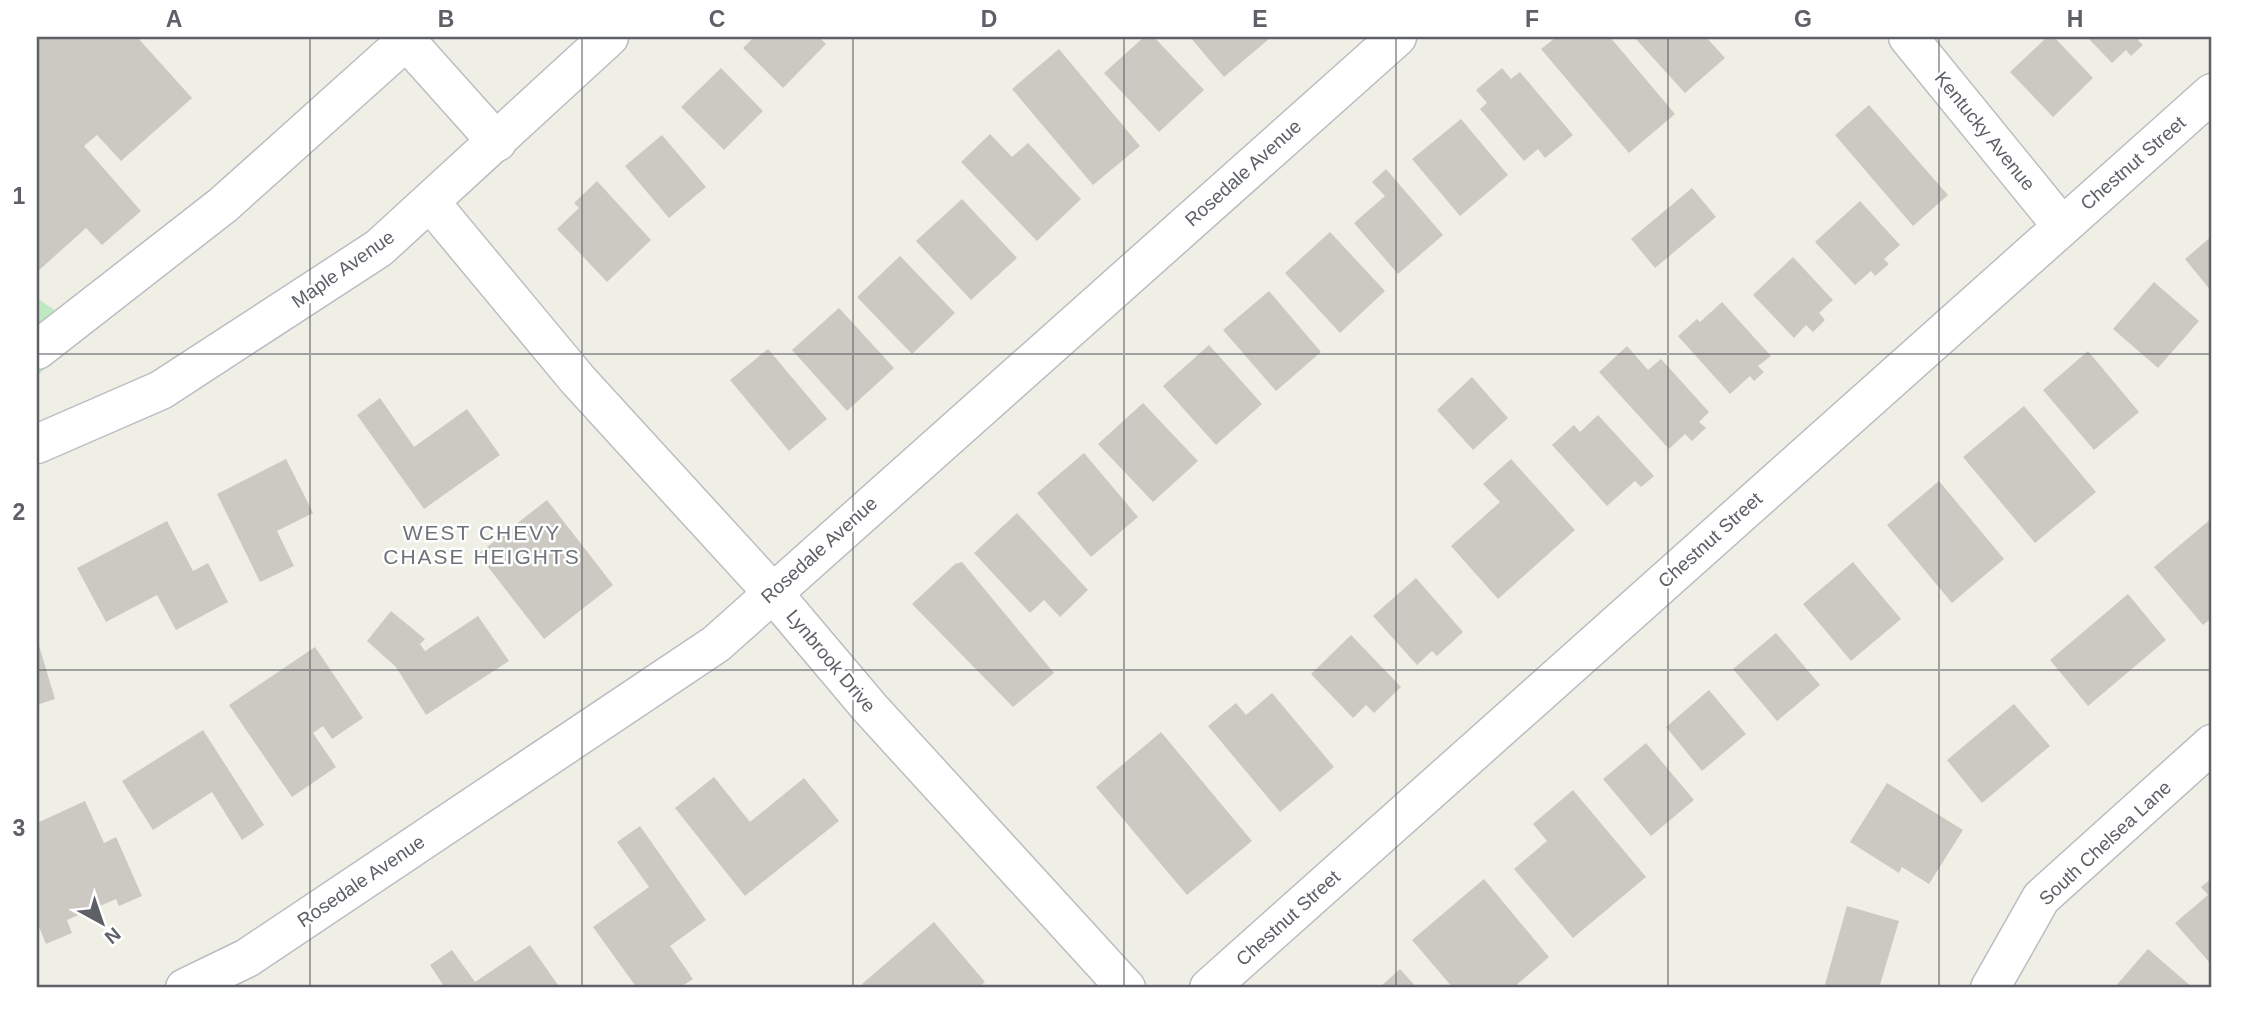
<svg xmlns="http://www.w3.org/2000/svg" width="2249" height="1025" font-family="Arial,sans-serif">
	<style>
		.green { fill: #c0e9c3 }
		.building { fill: #cbc9c2 }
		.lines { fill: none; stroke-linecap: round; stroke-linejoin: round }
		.minor-casing { stroke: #babdc2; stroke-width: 41 }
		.minor { stroke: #fff; stroke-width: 38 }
		.grid { fill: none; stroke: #5d6167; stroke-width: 2; stroke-opacity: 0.55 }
		.labels { text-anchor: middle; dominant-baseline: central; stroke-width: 5; stroke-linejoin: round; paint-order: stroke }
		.street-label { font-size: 19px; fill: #5d6167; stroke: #fff }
		.neighbourhood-label { font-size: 21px; letter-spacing: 2px; fill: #6e7379; stroke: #fff }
		.neatline { fill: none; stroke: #5d6167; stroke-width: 2.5 }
		.grid-label { font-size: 23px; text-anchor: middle; font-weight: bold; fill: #5d6167 }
	</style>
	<rect width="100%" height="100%" fill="#f0efe5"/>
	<path class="green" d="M 37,298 L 85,331 L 37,376 Z"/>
	<path class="building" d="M 37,37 L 137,37 L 192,98 L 121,161 L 97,135 L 84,146 L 141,211 L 102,245 L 86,228 L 37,272 Z
		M 754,37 L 819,37 L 826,44 L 783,88 L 743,48 Z
		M 1144,37 L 1154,37 L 1204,90 L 1159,132 L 1104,73 Z
		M 1190,37 L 1267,37 L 1269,39 L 1224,77 Z
		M 1556,37 L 1610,37 L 1675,114 L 1629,153 L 1541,49 Z
		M 1634,37 L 1706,37 L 1725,58 L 1685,93 Z
		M 2047,37 L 2054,37 L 2093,78 L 2053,117 L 2010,72 Z
		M 2087,37 L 2141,37 L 2138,40 L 2143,45 L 2131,56 L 2126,50 L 2112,63 Z
		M 1059,49 L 1140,146 L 1093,185 L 1012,89 Z
		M 721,68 L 763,111 L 724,150 L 681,107 Z
		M 1502,68 L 1511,79 L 1520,72 L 1573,135 L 1545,158 L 1538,149 L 1524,161 L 1480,109 L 1487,103 L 1476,90 Z
		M 1869,105 L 1948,195 L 1913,226 L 1835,135 Z
		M 1461,119 L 1508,175 L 1460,216 L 1412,159 Z
		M 990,134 L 1012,157 L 1028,143 L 1081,199 L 1037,241 L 961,162 Z
		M 662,135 L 706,187 L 669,218 L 625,166 Z
		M 1386,169 L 1443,235 L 1398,274 L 1354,223 L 1385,196 L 1372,182 Z
		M 597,181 L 651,240 L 607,282 L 557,229 L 579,208 L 574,203 Z
		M 1692,188 L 1716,217 L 1655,268 L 1631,239 Z
		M 962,199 L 1017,258 L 971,300 L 916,241 Z
		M 1860,201 L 1900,245 L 1884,259 L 1889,264 L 1875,276 L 1871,271 L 1855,285 L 1815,242 Z
		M 1330,232 L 1385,291 L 1340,333 L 1285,273 Z
		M 2212,236 L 2212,292 L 2185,259 Z
		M 900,256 L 955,313 L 912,354 L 857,297 Z
		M 1793,257 L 1833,300 L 1819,313 L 1825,320 L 1813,332 L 1806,325 L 1794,338 L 1753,295 Z
		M 2154,282 L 2199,321 L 2158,368 L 2113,329 Z
		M 1269,291 L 1321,352 L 1276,391 L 1223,330 Z
		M 1722,302 L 1771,356 L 1758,366 L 1764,372 L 1754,381 L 1750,376 L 1730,394 L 1678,336 L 1697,319 L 1700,322 Z
		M 839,308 L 894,368 L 847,411 L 792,350 Z
		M 1209,345 L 1262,404 L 1216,445 L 1163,386 Z
		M 1627,346 L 1648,370 L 1661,359 L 1709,412 L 1699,422 L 1706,428 L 1692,441 L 1685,434 L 1669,449 L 1599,372 Z
		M 768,349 L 827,419 L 789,451 L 730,380 Z
		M 2088,351 L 2139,412 L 2094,450 L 2043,390 Z
		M 1472,377 L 1508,418 L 1473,450 L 1437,410 Z
		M 380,398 L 414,447 L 467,409 L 500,455 L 424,509 L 357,415 Z
		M 1143,403 L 1198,461 L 1153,502 L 1098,444 Z
		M 2024,406 L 2096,492 L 2035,543 L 1963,457 Z
		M 1598,415 L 1654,476 L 1641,487 L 1635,481 L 1607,506 L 1552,445 L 1574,425 L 1580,432 Z
		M 1084,453 L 1138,517 L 1091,557 L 1037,493 Z
		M 286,459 L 313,513 L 277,531 L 294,566 L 260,582 L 217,494 Z
		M 1511,459 L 1575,530 L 1498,599 L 1451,546 L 1500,502 L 1483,484 Z
		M 1939,481 L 2004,559 L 1952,603 L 1887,525 Z
		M 547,500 L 613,585 L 544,639 L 478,554 Z
		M 1017,513 L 1088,590 L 1060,617 L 1044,600 L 1030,613 L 974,553 Z
		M 2212,518 L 2212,618 L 2203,625 L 2154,567 Z
		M 167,521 L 193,571 L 208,563 L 228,602 L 176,630 L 157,595 L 106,622 L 77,568 Z
		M 962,562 L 1054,673 L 1013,707 L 912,604 L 955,564 Z
		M 1853,562 L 1901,619 L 1851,661 L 1803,604 Z
		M 1416,578 L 1463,632 L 1437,656 L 1432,651 L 1417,665 L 1373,616 Z
		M 2128,594 L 2166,640 L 2088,706 L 2050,660 Z
		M 391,611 L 425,639 L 420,644 L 425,651 L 478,616 L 509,661 L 426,715 L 396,667 L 367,641 Z
		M 1776,633 L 1820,685 L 1777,721 L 1733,669 Z
		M 1351,635 L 1401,687 L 1374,713 L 1366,705 L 1353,718 L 1311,674 Z
		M 37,639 L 55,699 L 37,705 Z
		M 315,647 L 363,718 L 332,739 L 323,726 L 313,733 L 336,767 L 292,797 L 229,705 Z
		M 1709,690 L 1746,734 L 1702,771 L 1666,727 Z
		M 1272,693 L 1334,767 L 1280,812 L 1208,726 L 1236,703 L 1246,715 Z
		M 2014,704 L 2050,746 L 1982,803 L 1947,760 Z
		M 203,730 L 264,825 L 242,840 L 212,792 L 153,830 L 122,781 Z
		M 1161,732 L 1252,841 L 1187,895 L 1096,787 Z
		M 1646,743 L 1694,800 L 1651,836 L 1603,779 Z
		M 714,777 L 750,822 L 804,778 L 839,821 L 745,896 L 675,808 Z
		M 1887,783 L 1963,830 L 1929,884 L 1902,867 L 1899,873 L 1850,842 Z
		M 1573,790 L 1646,877 L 1573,938 L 1514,869 L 1547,841 L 1533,824 Z
		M 85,801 L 104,843 L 116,837 L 142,896 L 119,906 L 116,899 L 67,920 L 72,933 L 46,944 L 37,922 L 37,823 Z
		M 640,826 L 706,920 L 670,946 L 693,979 L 679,988 L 637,988 L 593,927 L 649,887 L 617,842 Z
		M 2212,878 L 2212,961 L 2210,963 L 2175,923 L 2208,895 L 2201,887 Z
		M 1484,879 L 1549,957 L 1513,988 L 1453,988 L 1412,940 Z
		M 1847,906 L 1899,921 L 1879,988 L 1824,988 Z
		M 934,922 L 985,982 L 978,988 L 866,988 L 862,984 Z
		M 530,945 L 560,988 L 445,988 L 430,965 L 452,950 L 475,982 Z
		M 2148,949 L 2193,988 L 2114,988 Z
		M 1400,969 L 1417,988 L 1379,988 Z"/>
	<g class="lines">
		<g class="minor-casing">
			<path id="minor" d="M 403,37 L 497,142
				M 1908,37 L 2062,226
				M 430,202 L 578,380 L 772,592 L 870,708 L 1126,988
				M 37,350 L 223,205 L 407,40
				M 37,444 L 161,390 L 379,248 L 609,37
				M 185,988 L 247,958 L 716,644 L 1397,37
				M 1209,988 L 2212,93
				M 1990,988 L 2041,898 L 2212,744"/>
		</g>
		<use href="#minor" class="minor"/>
	</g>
	<path class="grid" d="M 310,37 L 310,988M 582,37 L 582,988M 853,37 L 853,988M 1124,37 L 1124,988M 1396,37 L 1396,988M 1668,37 L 1668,988M 1939,37 L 1939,988M 37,354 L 2212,354M 37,670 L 2212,670"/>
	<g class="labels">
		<g class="street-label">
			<text transform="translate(1985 131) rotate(51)">Kentucky Avenue</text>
			<text transform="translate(2133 163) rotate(-41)">Chestnut Street</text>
			<text transform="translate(1243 173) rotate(-42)">Rosedale Avenue</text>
			<text transform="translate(343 269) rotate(-35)">Maple Avenue</text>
			<text transform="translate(1710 540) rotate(-42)">Chestnut Street</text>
			<text transform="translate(819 550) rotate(-42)">Rosedale Avenue</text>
			<text transform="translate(831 661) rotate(50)">Lynbrook Drive</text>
			<text transform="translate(2105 843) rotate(-43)">South Chelsea Lane</text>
			<text transform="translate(361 881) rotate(-34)">Rosedale Avenue</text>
			<text transform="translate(1288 918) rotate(-42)">Chestnut Street</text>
		</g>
		<g class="neighbourhood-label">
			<text x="482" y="532">WEST CHEVY<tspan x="482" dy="24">CHASE HEIGHTS</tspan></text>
		</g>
	</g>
	<rect width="2249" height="1025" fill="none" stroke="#ffffff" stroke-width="77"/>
	<g transform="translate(102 923) rotate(140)" stroke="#ffffff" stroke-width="5" paint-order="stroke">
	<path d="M0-5L12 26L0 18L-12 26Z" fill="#5d6167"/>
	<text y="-10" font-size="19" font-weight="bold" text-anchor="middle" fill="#5d6167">N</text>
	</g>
	<rect x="38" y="38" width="2172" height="948" class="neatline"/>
	<g class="grid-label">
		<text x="174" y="27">A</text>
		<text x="446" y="27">B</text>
		<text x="717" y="27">C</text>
		<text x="989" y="27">D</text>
		<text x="1260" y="27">E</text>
		<text x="1532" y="27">F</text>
		<text x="1803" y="27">G</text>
		<text x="2075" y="27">H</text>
		<text x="19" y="204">1</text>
		<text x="19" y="520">2</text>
		<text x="19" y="836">3</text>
	</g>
</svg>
